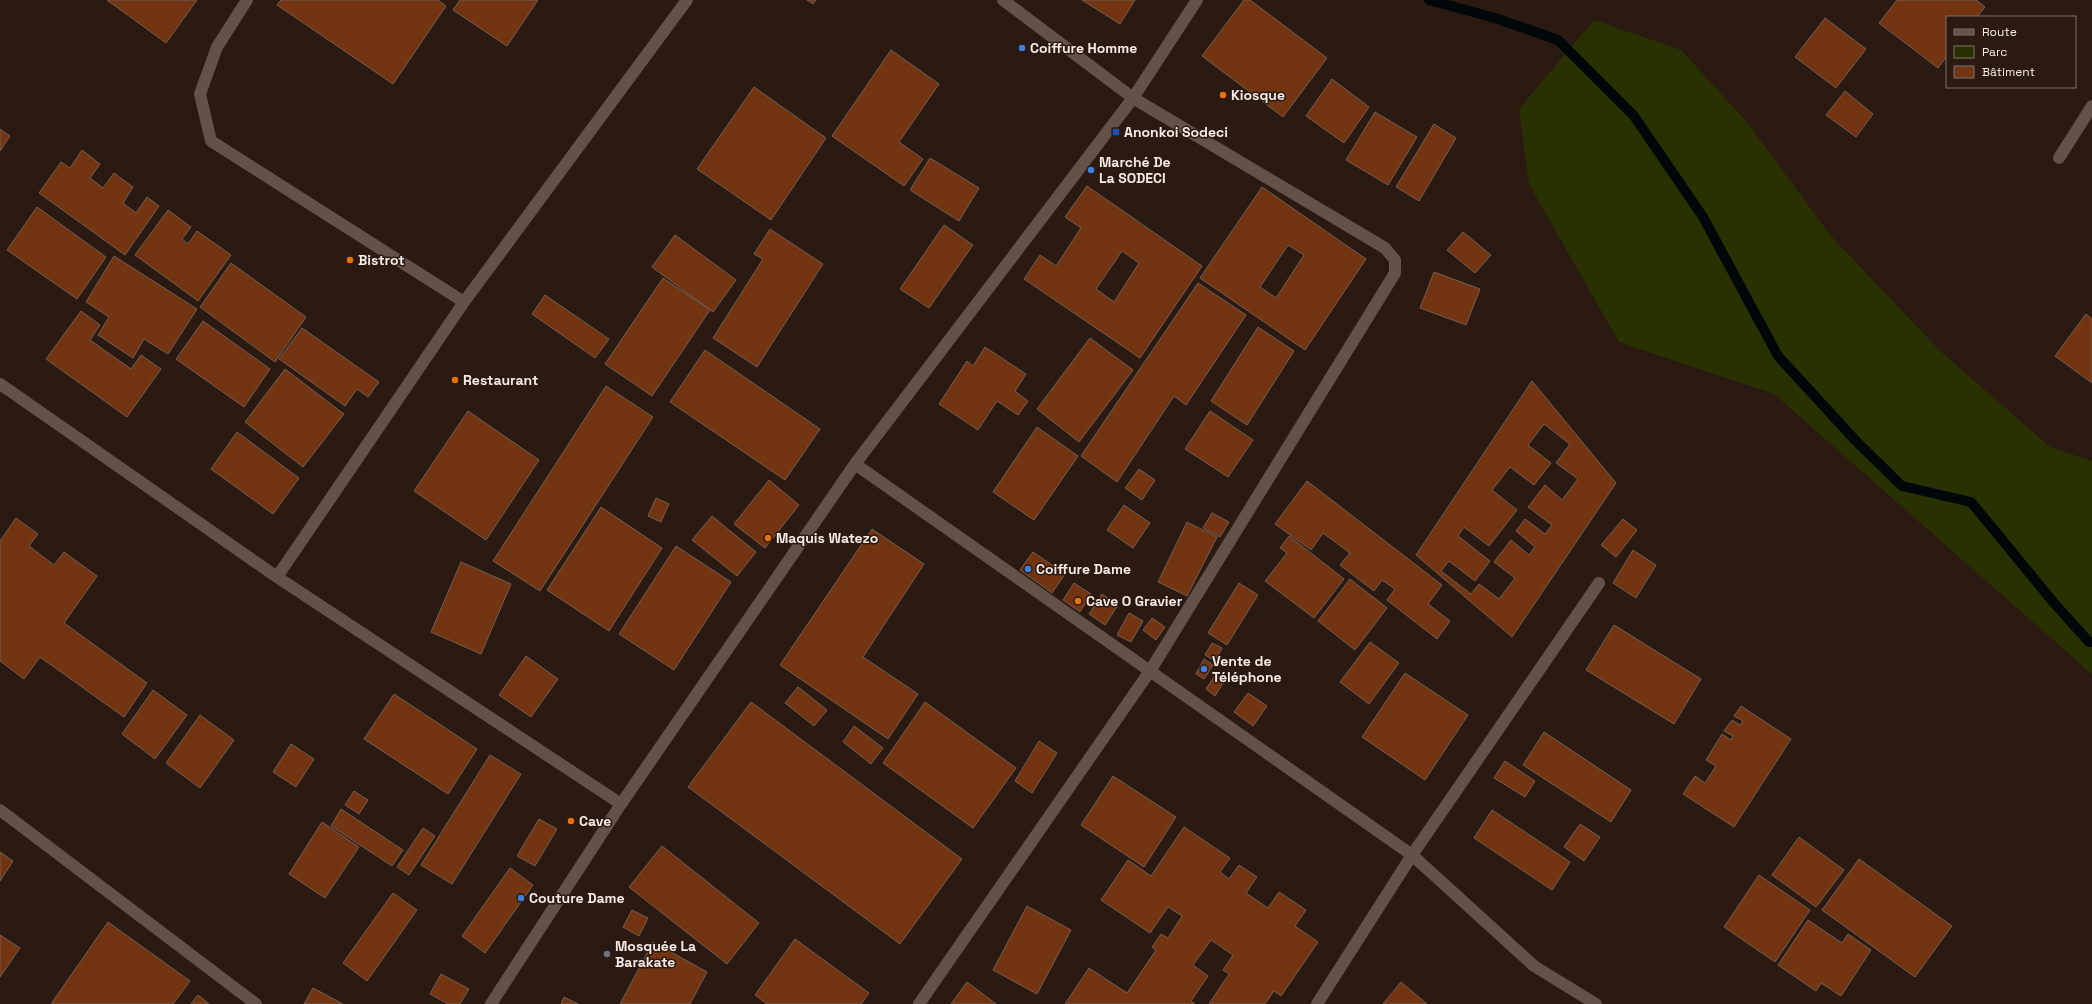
<svg xmlns="http://www.w3.org/2000/svg" width="2092" height="1004" font-family="'Space Grotesk',sans-serif">
	<style>
		.green { fill: #2a3100 }
		.lines { fill: none; stroke-linecap: round; stroke-linejoin: round }
		.stream { stroke: #000709; stroke-width: 10 }
		.building { fill: #733511; stroke: #735f55; fill-rule: evenodd }
		.minor { stroke: #645147; stroke-width: 12 }
		.shop-dot { fill: #3f7fe0; stroke: #2b1a12; stroke-width: 1.5 }
		.food-dot { fill: #e8710a; stroke: #2b1a12; stroke-width: 1.5 }
		.transit-dot { fill: #1a4fb4; stroke: #2b1a12; stroke-width: 1.5 }
		.worship-dot { fill: #6b7280; stroke: #2b1a12; stroke-width: 1.5 }
		.labels { text-anchor: middle; dominant-baseline: central; stroke-width: 3; stroke-linejoin: round; paint-order: stroke }
		.poi-label { font-size: 14px; font-weight: bold; fill: #f7ebe5; stroke: #2b1a12; text-anchor: start }
	</style>
	<rect width="100%" height="100%" fill="#2b1a12"/>
	<path class="green" d="M 1594,20 L 1681,50 L 1745,120 L 1831,236 L 1939,350 L 2050,447 L 2092,461 L 2092,674 L 1774,394 L 1619,342 L 1529,184 L 1519,109 Z"/>
	<g class="lines">
		<path class="stream" d="M 1429,0 L 1495,18 L 1558,40 L 1634,116 L 1703,217 L 1778,356 L 1855,440 L 1902,486 L 1971,502 L 2054,603 L 2089,642 L 2092,642"/>
	</g>
	<path class="building" d="M 107,0 L 197,0 L 166,43 Z
		M 281,0 L 438,0 L 446,6 L 393,84 L 277,5 Z
		M 460,0 L 538,0 L 507,46 L 453,10 Z
		M 807,0 L 816,0 L 813,4 Z
		M 1082,0 L 1135,0 L 1120,24 Z
		M 1244,0 L 1250,0 L 1327,58 L 1283,117 L 1202,56 Z
		M 1897,0 L 1976,0 L 1985,7 L 1977,17 L 1947,17 L 1947,56 L 1938,68 L 1879,23 Z
		M 1825,18 L 1866,49 L 1836,88 L 1795,57 Z
		M 891,50 L 939,84 L 899,142 L 923,159 L 904,186 L 832,136 Z
		M 1332,79 L 1369,107 L 1344,143 L 1306,116 Z
		M 754,87 L 826,138 L 771,220 L 697,169 Z
		M 1845,91 L 1873,114 L 1856,137 L 1826,115 Z
		M 1375,112 L 1417,137 L 1388,185 L 1346,160 Z
		M 1434,124 L 1456,138 L 1419,201 L 1396,187 Z
		M 0,129 L 10,136 L 0,151 Z
		M 82,150 L 100,164 L 90,178 L 103,188 L 114,173 L 133,187 L 123,203 L 136,213 L 147,197 L 159,206 L 125,255 L 39,193 L 61,162 L 70,168 Z
		M 930,158 L 979,188 L 959,221 L 910,190 Z
		M 1087,186 L 1202,266 L 1140,358 L 1024,279 L 1040,255 L 1056,266 L 1081,228 L 1065,217 ZM 1122,251 L 1139,263 L 1114,302 L 1096,289 Z
		M 1262,187 L 1366,259 L 1305,350 L 1200,278 ZM 1288,245 L 1304,255 L 1276,298 L 1260,287 Z
		M 37,207 L 106,257 L 77,299 L 7,250 Z
		M 168,210 L 191,227 L 182,239 L 188,244 L 197,231 L 231,255 L 198,301 L 135,255 Z
		M 944,225 L 973,245 L 929,308 L 900,289 Z
		M 770,229 L 823,264 L 757,367 L 713,338 L 763,259 L 754,254 Z
		M 1463,232 L 1491,255 L 1475,273 L 1447,250 Z
		M 675,235 L 736,280 L 713,312 L 652,267 Z
		M 114,256 L 197,309 L 168,354 L 144,339 L 133,358 L 98,335 L 109,317 L 86,302 Z
		M 231,263 L 306,317 L 275,362 L 200,307 Z
		M 1434,272 L 1480,289 L 1466,325 L 1420,308 Z
		M 663,278 L 710,310 L 652,396 L 605,364 Z
		M 1198,283 L 1246,315 L 1186,405 L 1174,396 L 1117,482 L 1081,456 Z
		M 545,295 L 609,339 L 595,358 L 532,314 Z
		M 81,311 L 100,325 L 90,340 L 131,369 L 141,355 L 161,369 L 127,417 L 46,359 Z
		M 2086,314 L 2092,319 L 2092,383 L 2055,356 Z
		M 203,321 L 270,369 L 244,407 L 176,359 Z
		M 1258,327 L 1294,351 L 1247,425 L 1211,401 Z
		M 302,328 L 379,382 L 368,397 L 357,389 L 345,406 L 279,359 Z
		M 1090,338 L 1133,370 L 1079,442 L 1037,409 Z
		M 985,347 L 1026,374 L 1015,391 L 1028,401 L 1018,415 L 997,401 L 978,430 L 939,404 L 967,361 L 973,366 Z
		M 705,350 L 820,429 L 785,480 L 670,402 Z
		M 285,369 L 344,414 L 303,467 L 245,422 Z
		M 1532,381 L 1616,483 L 1512,637 L 1416,555 ZM 1544,424 L 1570,444 L 1556,463 L 1578,479 L 1562,500 L 1545,485 L 1528,507 L 1552,525 L 1545,534 L 1525,519 L 1516,531 L 1535,547 L 1529,555 L 1511,540 L 1494,562 L 1515,578 L 1499,599 L 1479,584 L 1471,594 L 1441,571 L 1449,561 L 1475,581 L 1490,561 L 1458,536 L 1464,527 L 1489,546 L 1517,510 L 1492,490 L 1510,467 L 1534,485 L 1551,463 L 1528,445 Z
		M 606,386 L 653,417 L 540,591 L 493,561 Z
		M 468,411 L 539,460 L 486,540 L 414,491 Z
		M 1210,411 L 1253,440 L 1228,477 L 1185,449 Z
		M 1037,427 L 1078,456 L 1034,520 L 993,492 Z
		M 237,432 L 299,478 L 273,514 L 211,469 Z
		M 1139,469 L 1155,480 L 1142,500 L 1125,488 Z
		M 769,480 L 799,505 L 765,548 L 734,524 Z
		M 1307,481 L 1442,585 L 1428,604 L 1450,621 L 1437,639 L 1387,600 L 1395,589 L 1382,580 L 1374,591 L 1340,565 L 1350,553 L 1323,533 L 1311,550 L 1275,524 Z
		M 656,498 L 669,504 L 661,522 L 648,516 Z
		M 1124,505 L 1150,523 L 1133,548 L 1107,530 Z
		M 601,507 L 662,548 L 609,631 L 547,590 Z
		M 1212,513 L 1229,522 L 1220,537 L 1203,528 Z
		M 712,516 L 756,552 L 737,576 L 692,540 Z
		M 16,518 L 38,534 L 29,546 L 54,565 L 64,552 L 97,576 L 64,623 L 147,683 L 124,717 L 40,657 L 24,679 L 0,661 L 0,541 Z
		M 1623,519 L 1637,530 L 1616,557 L 1601,545 Z
		M 1187,522 L 1217,537 L 1187,596 L 1158,582 Z
		M 872,529 L 924,564 L 863,657 L 918,694 L 888,739 L 780,665 Z
		M 1289,536 L 1344,579 L 1314,618 L 1265,581 L 1287,553 L 1280,548 Z
		M 676,546 L 731,582 L 674,670 L 619,634 Z
		M 1633,550 L 1656,565 L 1636,598 L 1613,583 Z
		M 1033,552 L 1065,574 L 1052,593 L 1020,570 Z
		M 461,562 L 511,584 L 481,654 L 431,632 Z
		M 1350,579 L 1387,608 L 1355,650 L 1318,621 Z
		M 1074,583 L 1091,594 L 1080,612 L 1063,600 Z
		M 1239,583 L 1258,595 L 1227,645 L 1208,633 Z
		M 1102,594 L 1118,605 L 1105,625 L 1089,614 Z
		M 1129,613 L 1143,621 L 1131,642 L 1117,635 Z
		M 1152,618 L 1165,627 L 1156,640 L 1143,630 Z
		M 1614,625 L 1701,679 L 1674,724 L 1586,670 Z
		M 1370,642 L 1399,663 L 1369,704 L 1340,682 Z
		M 1212,643 L 1222,648 L 1215,661 L 1205,655 Z
		M 526,656 L 558,679 L 531,717 L 499,695 Z
		M 1204,659 L 1213,665 L 1204,679 L 1196,674 Z
		M 1405,673 L 1468,715 L 1425,780 L 1362,737 Z
		M 1216,674 L 1225,680 L 1215,696 L 1206,689 Z
		M 798,687 L 827,710 L 814,726 L 785,703 Z
		M 153,690 L 187,715 L 155,759 L 122,734 Z
		M 1248,693 L 1267,706 L 1253,726 L 1234,712 Z
		M 394,694 L 477,749 L 448,794 L 364,739 Z
		M 751,702 L 962,859 L 900,944 L 688,787 Z
		M 925,702 L 1016,768 L 973,828 L 883,763 Z
		M 1741,706 L 1791,739 L 1734,827 L 1683,794 L 1695,776 L 1705,783 L 1716,766 L 1706,760 L 1722,734 L 1731,740 L 1733,736 L 1724,731 L 1732,720 L 1740,725 L 1743,721 L 1734,716 Z
		M 200,715 L 234,740 L 200,788 L 166,763 Z
		M 854,726 L 883,748 L 871,764 L 843,742 Z
		M 1544,732 L 1631,790 L 1611,822 L 1523,765 Z
		M 1039,741 L 1057,753 L 1032,793 L 1015,781 Z
		M 291,744 L 314,759 L 296,787 L 273,772 Z
		M 490,755 L 521,774 L 452,884 L 421,865 Z
		M 1505,761 L 1535,781 L 1525,797 L 1494,778 Z
		M 1113,776 L 1176,817 L 1144,867 L 1081,825 Z
		M 354,791 L 368,800 L 359,814 L 345,805 Z
		M 341,809 L 403,850 L 392,866 L 331,826 Z
		M 1492,810 L 1570,862 L 1552,890 L 1474,838 Z
		M 539,819 L 557,829 L 535,866 L 517,856 Z
		M 322,822 L 359,847 L 325,898 L 289,874 Z
		M 1580,824 L 1600,837 L 1584,861 L 1564,847 Z
		M 1184,827 L 1230,858 L 1220,872 L 1229,879 L 1239,865 L 1257,877 L 1246,893 L 1268,908 L 1279,892 L 1306,910 L 1295,926 L 1318,942 L 1281,996 L 1274,991 L 1265,1004 L 1209,1004 L 1229,974 L 1223,970 L 1233,955 L 1211,940 L 1193,965 L 1208,976 L 1191,1001 L 1195,1004 L 1065,1004 L 1089,968 L 1127,993 L 1156,950 L 1152,947 L 1161,934 L 1168,938 L 1182,916 L 1168,907 L 1150,933 L 1101,900 L 1128,860 L 1151,876 Z
		M 423,828 L 435,836 L 409,875 L 397,867 Z
		M 1799,837 L 1844,870 L 1816,907 L 1772,875 Z
		M 662,846 L 759,923 L 727,964 L 629,887 Z
		M 0,852 L 13,861 L 0,881 Z
		M 1859,859 L 1952,926 L 1915,977 L 1822,910 Z
		M 510,868 L 533,885 L 485,953 L 462,936 Z
		M 1759,875 L 1810,910 L 1775,962 L 1724,927 Z
		M 393,893 L 417,910 L 367,981 L 343,963 Z
		M 1027,906 L 1071,930 L 1037,994 L 993,970 Z
		M 632,910 L 648,918 L 639,936 L 623,927 Z
		M 1808,920 L 1842,943 L 1848,934 L 1871,950 L 1841,996 L 1821,983 L 1816,991 L 1778,965 Z
		M 108,922 L 190,981 L 173,1004 L 51,1004 Z
		M 0,935 L 20,948 L 0,977 Z
		M 795,939 L 869,993 L 861,1004 L 767,1004 L 755,995 Z
		M 653,942 L 707,972 L 690,1004 L 620,1004 Z
		M 441,974 L 469,989 L 460,1004 L 448,1004 L 430,994 Z
		M 967,982 L 996,1004 L 951,1004 Z
		M 1401,982 L 1427,1004 L 1383,1004 Z
		M 313,988 L 343,1004 L 304,1004 Z
		M 198,995 L 209,1004 L 191,1004 Z
		M 564,997 L 578,1004 L 561,1004 Z"/>
	<g class="lines">
		<path class="minor" d="M 247,0 L 217,47 L 200,94 L 211,141 L 464,302
			M 2059,158 L 2092,106
			M 0,384 L 277,577 L 621,804
			M 855,464 L 1412,855 L 1534,966 L 1596,1004
			M 277,577 L 464,302 L 687,0
			M 0,810 L 256,1004
			M 491,1004 L 621,804 L 855,464 L 1133,98 L 1197,0
			M 919,1004 L 1150,671 L 1395,273 L 1395,260 L 1385,248 L 1133,98 L 1003,0
			M 1317,1004 L 1412,855 L 1599,583"/>
	</g>
	<g class="shop-dot">
		<circle cx="1022" cy="48" r="4"/>
		<circle cx="1091" cy="170" r="4"/>
		<circle cx="1028" cy="569" r="4"/>
		<circle cx="1204" cy="669" r="4"/>
		<circle cx="521" cy="898" r="4"/>
	</g>
	<g class="food-dot">
		<circle cx="1223" cy="95" r="4"/>
		<circle cx="350" cy="260" r="4"/>
		<circle cx="455" cy="380" r="4"/>
		<circle cx="768" cy="538" r="4"/>
		<circle cx="1078" cy="601" r="4"/>
		<circle cx="571" cy="821" r="4"/>
	</g>
	<rect class="transit-dot" x="1112" y="128" width="8" height="8" rx="2"/>
	<circle class="worship-dot" cx="607" cy="954" r="4"/>
	<g class="labels">
		<g class="poi-label">
			<text x="1030" y="48">Coiffure Homme</text>
			<text x="1231" y="95">Kiosque</text>
			<text x="1124" y="132">Anonkoi Sodeci</text>
			<text x="1099" y="162">Marché De<tspan x="1099" dy="16">La SODECI</tspan></text>
			<text x="358" y="260">Bistrot</text>
			<text x="463" y="380">Restaurant</text>
			<text x="776" y="538">Maquis Watezo</text>
			<text x="1036" y="569">Coiffure Dame</text>
			<text x="1086" y="601">Cave O Gravier</text>
			<text x="1212" y="661">Vente de<tspan x="1212" dy="16">Téléphone</tspan></text>
			<text x="579" y="821">Cave</text>
			<text x="529" y="898">Couture Dame</text>
			<text x="615" y="946">Mosquée La<tspan x="615" dy="16">Barakate</tspan></text>
		</g>
	</g>
	<rect x="1946" y="16" width="130" height="72" fill="#2b1a12" stroke="#7d6e66"/>
	<rect x="1954" y="29" width="20" height="6" fill="#645147" stroke="#7d6e66"/>
	<text x="1982" y="36" font-size="12" fill="#f7ebe5">Route</text>
	<rect x="1954" y="46" width="20" height="12" fill="#2a3100" stroke="#7d6e66"/>
	<text x="1982" y="56" font-size="12" fill="#f7ebe5">Parc</text>
	<rect x="1954" y="66" width="20" height="12" fill="#733511" stroke="#7d6e66"/>
	<text x="1982" y="76" font-size="12" fill="#f7ebe5">Bâtiment</text>
</svg>
